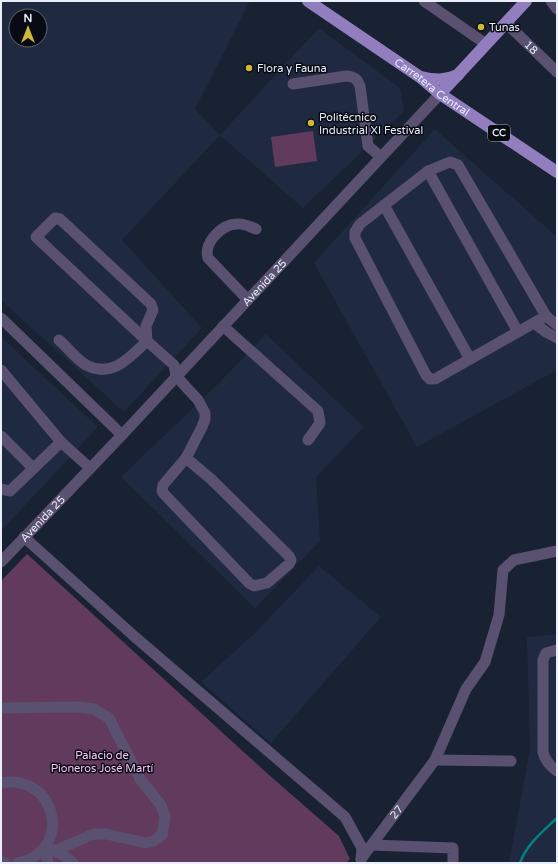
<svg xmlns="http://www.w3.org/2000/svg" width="558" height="864" font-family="'Varela Round',sans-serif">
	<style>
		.built { fill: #1f2a41; fill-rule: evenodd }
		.green { fill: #613a5d }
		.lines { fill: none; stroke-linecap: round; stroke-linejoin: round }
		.stream { stroke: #028083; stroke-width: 2.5 }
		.minor { stroke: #5a5170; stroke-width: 11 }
		.major { stroke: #927ebf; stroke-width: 12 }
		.poi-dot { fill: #d1b736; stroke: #080b13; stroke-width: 1.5 }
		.labels { text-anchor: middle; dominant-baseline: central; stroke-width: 3; stroke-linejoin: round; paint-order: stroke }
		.shield { fill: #080b13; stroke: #a5aab5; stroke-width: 1 }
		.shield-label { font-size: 10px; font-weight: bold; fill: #e8eefa }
		.poi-label { font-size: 11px; fill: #e8eefa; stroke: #080b13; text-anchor: start }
		.street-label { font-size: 11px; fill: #e8eefa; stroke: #080b13 }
		.park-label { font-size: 11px; fill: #fdc6f5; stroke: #080b13 }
	</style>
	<rect width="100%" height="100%" fill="#192233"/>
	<path class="built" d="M 1,1 L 250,1 L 195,109 L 220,135 L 319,28 L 400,88 L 404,111 L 303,208 L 220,135 L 122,240 L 202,328 L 124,412 L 1,300 ZM 16,16 L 40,16 L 40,40 L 16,40 Z
		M 435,129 L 557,237 L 557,370 L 417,447 L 314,263 Z
		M 266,334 L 364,427 L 316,477 L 320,541 L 255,608 L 121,477 L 218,384 Z
		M 1,337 L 98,427 L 1,531 Z
		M 319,566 L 381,617 L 271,743 L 201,682 L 256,632 Z
		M 557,634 L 557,863 L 509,863 L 530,749 L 527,637 Z"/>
	<path class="green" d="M 313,131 L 317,161 L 275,167 L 271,137 Z
		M 27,554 L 269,775 L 339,836 L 350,859 L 346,863 L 1,863 L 1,581 Z"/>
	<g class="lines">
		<path class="stream" d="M 520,863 C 526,845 543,831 557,818"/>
		<g class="minor">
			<path d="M 424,1 L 486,44"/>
			<path d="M 551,1 L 557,9"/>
			<path id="s1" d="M 506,23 L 557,72"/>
			<path d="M 293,84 L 346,76 C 354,77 357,78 360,86 L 368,146 L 381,157"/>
			<path d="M 428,171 L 518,332"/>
			<path d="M 384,205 L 470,359"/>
			<path d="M 248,300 L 208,258 C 203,243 222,224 237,224 C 244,223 250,227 256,229"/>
			<path d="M 546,316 L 435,379 L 430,379 L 426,375 L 355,238 L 355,232 L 360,224 L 428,171 L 450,162 L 458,165 L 546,316 L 557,325"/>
			<path d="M 1,318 L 122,435"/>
			<path d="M 534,323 L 546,332 L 557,338"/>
			<path d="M 223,326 L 318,411 L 320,423 L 308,440"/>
			<path d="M 59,340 C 66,346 78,361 86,365 C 112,379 130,357 147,341 L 36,237 L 55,218 L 60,219 L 151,304 L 153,310 L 146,326 L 147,341 L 174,365 L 176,376 L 198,400 L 205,413 L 205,419 L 202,427 L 186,458 L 163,485 L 162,491 L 164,494 L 249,583 L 254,586 L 267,583 L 289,564 L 291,560 L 289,556 L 211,479 L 186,458"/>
			<path d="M 1,370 L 61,442 L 90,468"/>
			<path d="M 1,436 L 33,468"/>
			<path d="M 1,489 L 10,491 L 61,442"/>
			<path d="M 24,537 L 135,637 L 345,817 L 362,848 L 361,860"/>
			<path id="s2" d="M 1,562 L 122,435 L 440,94"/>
			<path d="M 557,650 L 546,653 L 543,660 L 543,752 C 545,761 550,766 557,771"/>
			<path d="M 1,708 L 77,707 L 94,709 L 109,718 L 140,779 L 161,805 L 165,817 L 162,835 L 154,841 L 146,843 L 106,834 L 94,834 L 54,851"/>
			<path d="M 435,760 L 511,761"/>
			<path d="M 1,783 C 57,773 74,851 18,863"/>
			<path d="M 372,845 L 453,848 L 453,863"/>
			<path d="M 45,847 L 48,863"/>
			<path d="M 50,849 L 63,855 L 73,863"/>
			<path id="s3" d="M 361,859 L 435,760 L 466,689 L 485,662 L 499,615 L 503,570 L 514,560 L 557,551"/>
			<path d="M 1,862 L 5,863"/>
		</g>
		<g class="major">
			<path id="s4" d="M 308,1 L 420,77 L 440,94 L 557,172"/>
			<path d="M 421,77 C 434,80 445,81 458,75"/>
			<path d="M 440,94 L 526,1"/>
		</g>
	</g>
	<g class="poi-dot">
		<circle cx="481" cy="27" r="4"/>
		<circle cx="249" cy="68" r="4"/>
		<circle cx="311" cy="123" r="4"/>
	</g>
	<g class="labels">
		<rect class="shield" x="488" y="125" width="22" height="16" rx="3"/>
		<g class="shield-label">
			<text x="499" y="133">CC</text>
		</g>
		<g class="poi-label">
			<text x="489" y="27">Tunas</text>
			<text x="257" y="68">Flora y Fauna</text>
			<text x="319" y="117">Politécnico<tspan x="319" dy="13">Industrial XI Festival</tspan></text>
		</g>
		<g class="street-label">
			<text stroke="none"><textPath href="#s1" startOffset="35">18</textPath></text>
			<text stroke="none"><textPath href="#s4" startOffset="151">Carretera Central</textPath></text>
			<text stroke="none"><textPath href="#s2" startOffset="384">Avenida 25</textPath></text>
			<text stroke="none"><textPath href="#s2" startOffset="60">Avenida 25</textPath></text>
			<text stroke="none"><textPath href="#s3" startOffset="59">27</textPath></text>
		</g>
		<g class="park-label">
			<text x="102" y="755">Palacio de<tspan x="102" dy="13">Pioneros José Martí</tspan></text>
		</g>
	</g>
	<rect width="558" height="864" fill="none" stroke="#e8eefa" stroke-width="4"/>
	<g transform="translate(28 28)"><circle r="19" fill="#080b13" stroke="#62666f"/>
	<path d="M0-3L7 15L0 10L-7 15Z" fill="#d1b736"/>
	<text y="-6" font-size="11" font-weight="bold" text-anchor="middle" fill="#e8eefa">N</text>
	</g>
</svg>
